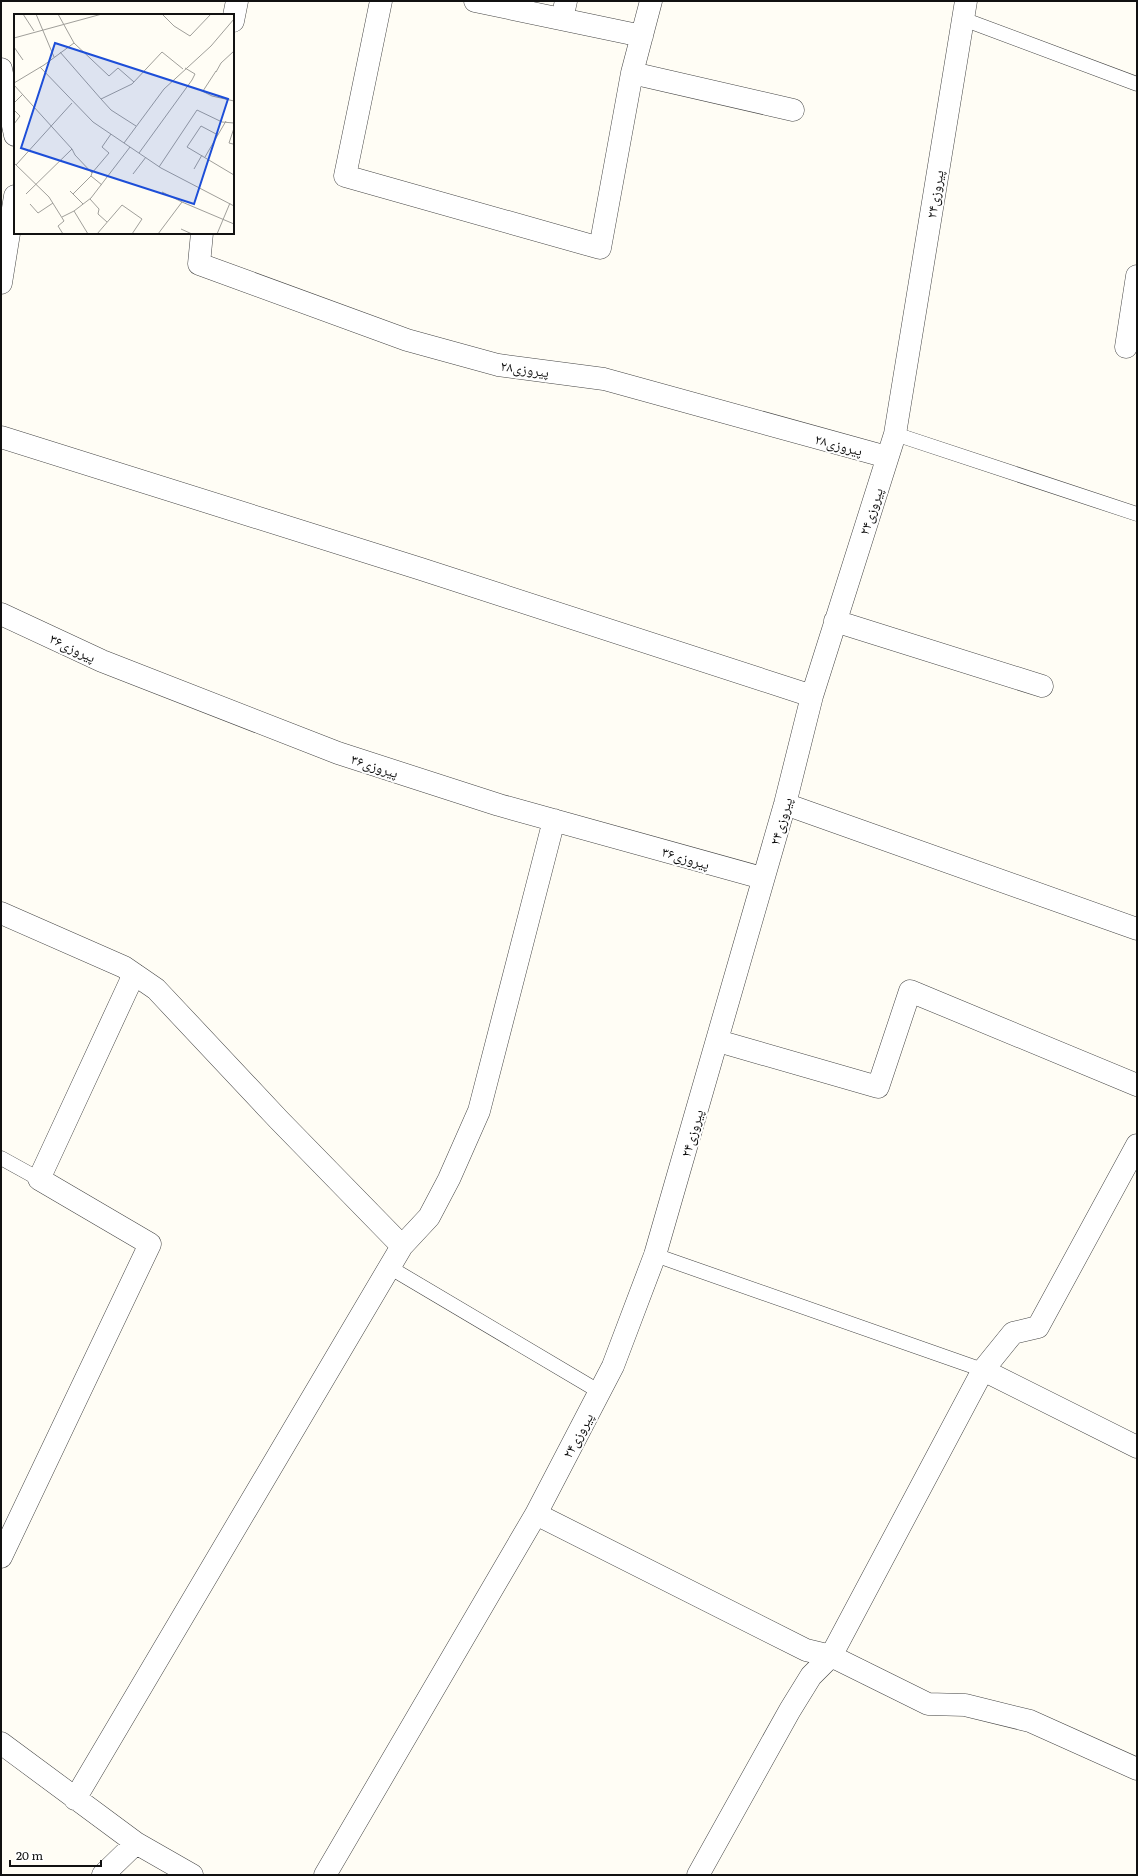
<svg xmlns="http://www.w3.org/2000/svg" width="1138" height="1876" font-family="Literata,'Noto Naskh Arabic',serif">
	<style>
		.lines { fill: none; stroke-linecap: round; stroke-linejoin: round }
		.service-casing { stroke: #444; stroke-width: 15 }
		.minor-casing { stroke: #444; stroke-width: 23 }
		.service { stroke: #fff; stroke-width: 14 }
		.minor { stroke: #fff; stroke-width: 22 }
		.labels { text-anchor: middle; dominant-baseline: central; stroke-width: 4; stroke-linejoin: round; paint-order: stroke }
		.street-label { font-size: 14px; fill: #111; stroke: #fff }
		.inset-road { fill: none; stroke: #a09f9a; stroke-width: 1 }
		.view { fill: #1d4ed8; fill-opacity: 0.15; stroke: #1d4ed8; stroke-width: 2 }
		.inset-edge { fill: none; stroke: #111; stroke-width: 2 }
	</style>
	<rect width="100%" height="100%" fill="#fffdf5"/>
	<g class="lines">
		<g class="service-casing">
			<path id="service" d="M 963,19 L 1137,84
				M 895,434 L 1137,514
				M 1,1158 L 39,1179
				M 655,1255 L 983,1370
				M 389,1267 L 600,1392"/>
		</g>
		<g class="minor-casing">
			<path id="minor" d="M 381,1 L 345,176 L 600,248 L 632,73 L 651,1
				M 475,1 L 642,36
				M 562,19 L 566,1
				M 233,21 L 237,1
				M 1,69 L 15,135
				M 632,73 L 793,110
				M 202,233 L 199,264 L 407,340 L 498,365 L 604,379 L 887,457
				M 1,283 L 15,196
				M 1126,347 L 1137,276
				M 1,437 L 421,569 L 812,696
				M 1,614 L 102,661 L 338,753 L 499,805 L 762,878
				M 835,621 L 1042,686
				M 785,804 L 1137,929
				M 1,913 L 124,967 L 156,989 L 279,1120 L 402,1246 L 75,1799
				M 718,1041 L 878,1087 L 910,991 L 1137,1085
				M 402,1246 L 429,1217 L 449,1179 L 479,1111 L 554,820
				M 983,1370 L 1137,1447
				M 536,1514 L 806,1650 L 831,1656 L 928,1704 L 965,1705 L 1030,1721 L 1137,1769
				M 1,1557 L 150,1244 L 39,1179 L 134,974
				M 1,1743 L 136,1843 L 192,1875
				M 103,1875 L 136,1843
				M 325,1875 L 536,1514 L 613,1366 L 655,1255 L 785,804 L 812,696 L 895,434 L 966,1
				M 698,1875 L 790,1710 L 811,1676 L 831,1656 L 983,1370 L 1013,1333 L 1038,1327 L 1137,1145"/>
		</g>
		<use href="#service" class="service"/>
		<use href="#minor" class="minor"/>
	</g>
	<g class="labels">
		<g class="street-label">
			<text transform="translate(934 194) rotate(-81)">پیروزی۲۴</text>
			<text transform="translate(525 368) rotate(8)">پیروزی۲۸</text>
			<text transform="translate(839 444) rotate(15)">پیروزی۲۸</text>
			<text transform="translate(870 511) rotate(-72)">پیروزی۲۴</text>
			<text transform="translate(73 647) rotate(25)">پیروزی۳۶</text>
			<text transform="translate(375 765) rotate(18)">پیروزی۳۶</text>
			<text transform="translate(780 821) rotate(-74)">پیروزی۲۴</text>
			<text transform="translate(686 857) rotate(16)">پیروزی۳۶</text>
			<text transform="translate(691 1133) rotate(-74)">پیروزی۲۴</text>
			<text transform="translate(577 1435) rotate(-62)">پیروزی۲۴</text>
		</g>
	</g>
	<g transform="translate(14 14)">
		<rect width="220" height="220" fill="#fffdf5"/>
		<path class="inset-road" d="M 9,0 L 20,17M 22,0 L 40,43M 44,0 L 60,29 L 95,62 L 104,54 L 120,68M 148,0 L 160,12 L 176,22 L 197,0M 0,24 L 88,0M 0,33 L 9,46M 46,38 L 87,85 L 118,70 L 148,38 L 169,55M 26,53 L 79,108 L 147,154 L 220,192M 202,58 L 207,49 L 220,37M 0,69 L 30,51 L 60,29M 0,71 L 58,135 L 61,141 L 78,159 L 77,162 L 88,171M 186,76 L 198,82 L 220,87M 189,77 L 202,57M 87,85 L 97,96 L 122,112M 0,89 L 9,80M 0,96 L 6,102 L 0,110M 204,121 L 187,112 L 173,133 L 220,161M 110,129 L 150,75 L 197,32 L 220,5M 219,130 L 215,129 L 220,114M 125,139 L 178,66 L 181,60 L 171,54M 191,143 L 212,107M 0,149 L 35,183 L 50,207 L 44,212 L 49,220M 2,151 L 58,89M 145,153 L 183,96 L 208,108 L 220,109M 180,155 L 188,141M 78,159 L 95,139 L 88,133 L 97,120M 119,160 L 132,143M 56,177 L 69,190M 148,178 L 168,188M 12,180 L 58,135M 59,180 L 77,162M 76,185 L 85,195 L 84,200 L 93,208M 16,190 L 24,199 L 39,189M 60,197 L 77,184 L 116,133M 48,203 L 60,197 L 74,220M 167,215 L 178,220M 83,220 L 108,191 L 128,205 L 118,220M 144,220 L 168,188 L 220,210M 203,220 L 216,189"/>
		<path class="view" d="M 41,29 L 214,85 L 180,190 L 7,134 Z"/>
		<rect width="220" height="220" class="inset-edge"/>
	</g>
	<rect width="1138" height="1876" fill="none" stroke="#111111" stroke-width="4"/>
	<path d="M10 1860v6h91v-6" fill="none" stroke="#111111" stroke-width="2"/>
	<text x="16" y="1860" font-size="12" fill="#111111" stroke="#ffffff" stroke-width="3" paint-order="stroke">20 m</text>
</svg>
